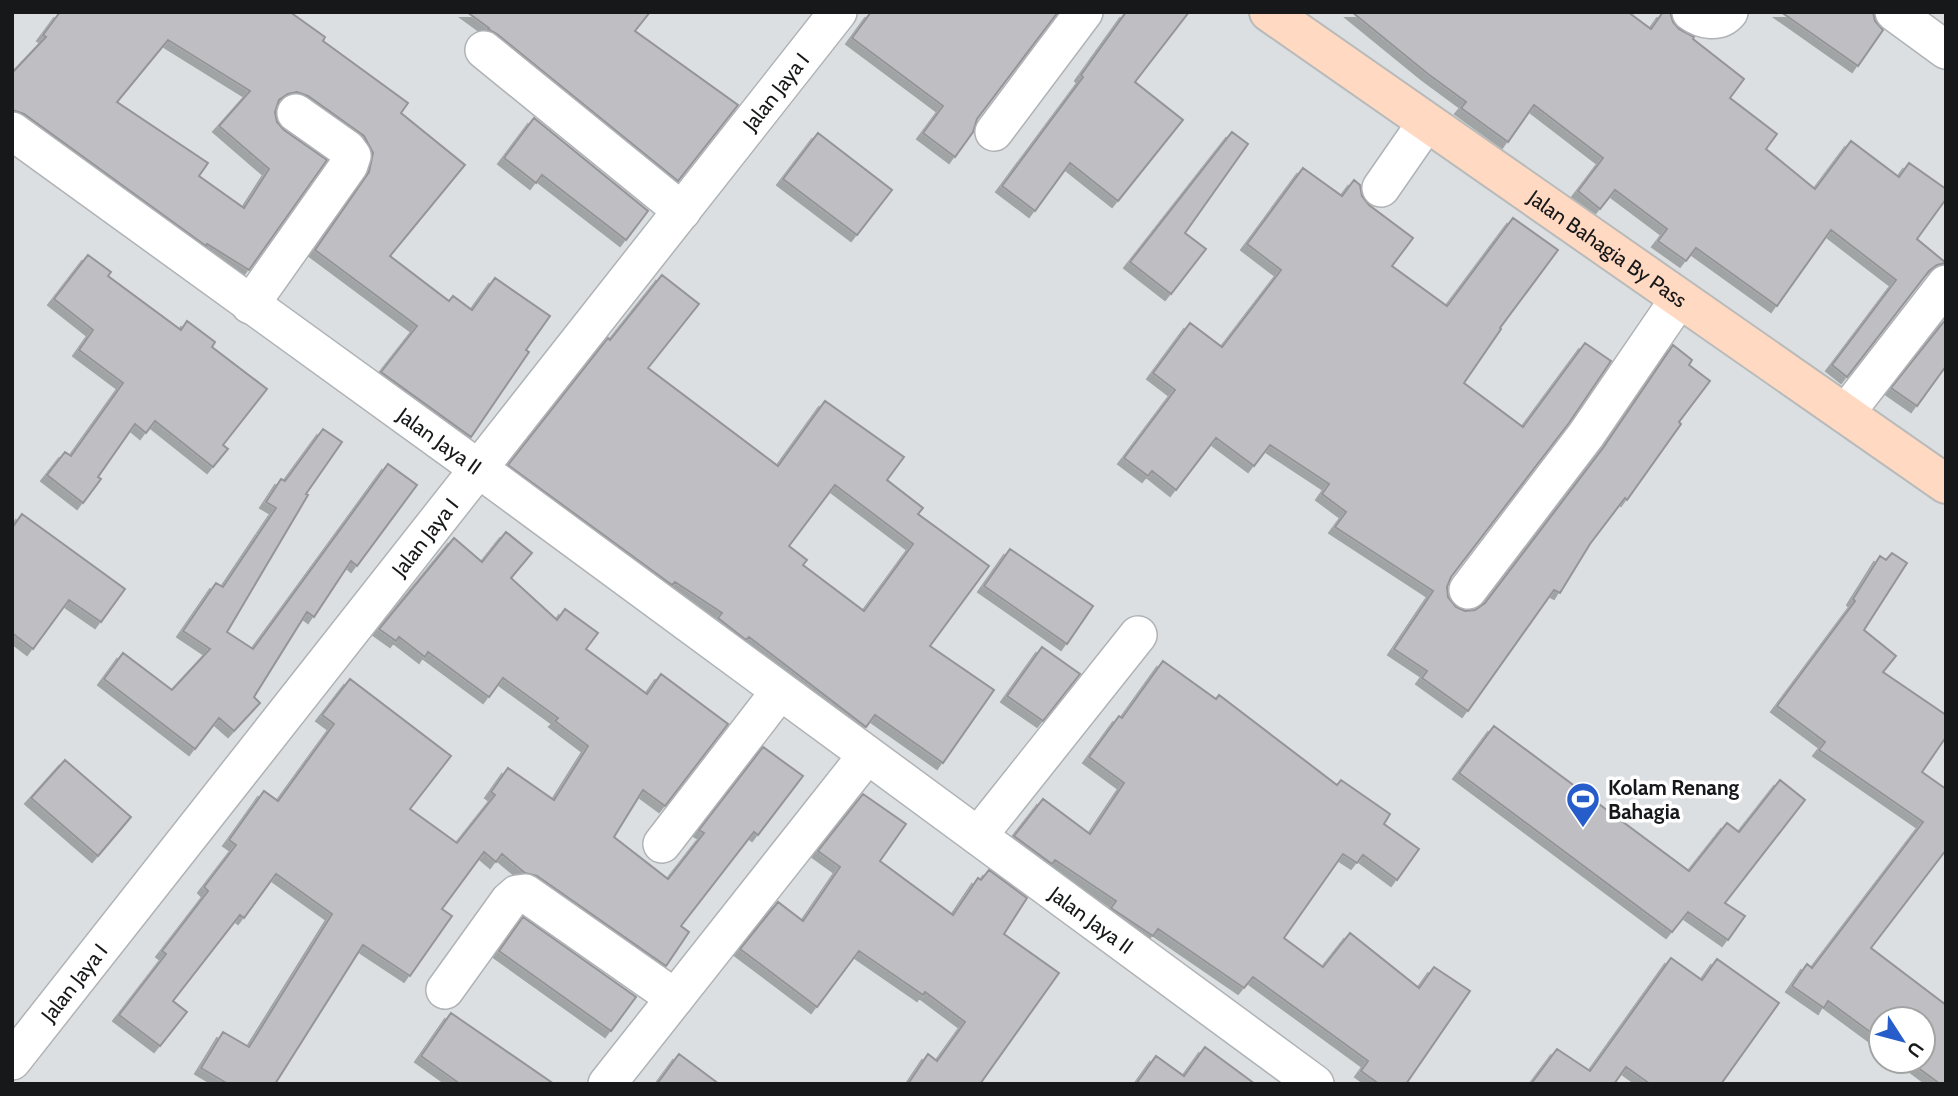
<svg xmlns="http://www.w3.org/2000/svg" width="1958" height="1096" font-family="Cabin,sans-serif">
	<style>
		.building { fill: #bfbfc3; stroke: #959599; stroke-width: 2; fill-rule: evenodd; filter: url(#shadow) }
		.lines { fill: none; stroke-linecap: round; stroke-linejoin: round }
		.minor-casing { stroke: #b0b3b6; stroke-width: 40 }
		.major-casing { stroke: #b9baba; stroke-width: 42 }
		.minor { stroke: #fff; stroke-width: 37 }
		.major { stroke: #ffd9c2; stroke-width: 38 }
		.labels { text-anchor: middle; dominant-baseline: central; stroke-width: 7; stroke-linejoin: round; paint-order: stroke }
		.street-label { font-size: 21px; fill: #171819; stroke: #fff }
		.poi-label { font-size: 21px; font-weight: bold; fill: #171819; stroke: #fff; text-anchor: start }
	</style>
	<defs>
		<filter id="shadow"><feDropShadow dx="-6" dy="6" stdDeviation="0" flood-color="#0004"/></filter>
	</defs>
	<rect width="100%" height="100%" fill="#dbdfe1"/>
	<path class="building" d="M 60,12 L 290,12 L 325,37 L 323,41 L 408,103 L 401,113 L 465,165 L 390,256 L 449,301 L 453,296 L 472,310 L 495,278 L 550,316 L 526,350 L 529,352 L 471,437 L 381,372 L 417,326 L 315,250 L 369,172 L 373,153 L 364,136 L 308,96 L 297,92 L 288,94 L 279,100 L 275,112 L 277,122 L 284,130 L 327,160 L 249,270 L 207,244 L 206,246 L 24,114 L 12,110 L 12,73 L 46,37 L 43,35 ZM 168,40 L 250,91 L 219,126 L 269,169 L 244,208 L 199,176 L 208,163 L 117,102 Z
		M 467,12 L 650,12 L 635,31 L 738,105 L 678,181 L 497,34 L 488,29 L 489,28 Z
		M 871,12 L 1058,12 L 977,119 L 973,132 L 955,157 L 923,133 L 943,106 L 852,38 Z
		M 1126,12 L 1189,12 L 1135,82 L 1183,120 L 1118,201 L 1070,163 L 1035,211 L 1002,186 L 1083,77 L 1081,75 Z
		M 1352,12 L 1628,12 L 1651,29 L 1663,12 L 1670,12 L 1673,22 L 1679,29 L 1694,37 L 1693,39 L 1744,79 L 1730,98 L 1777,134 L 1766,149 L 1815,189 L 1851,141 L 1899,177 L 1909,163 L 1946,189 L 1946,199 L 1917,239 L 1946,263 L 1937,265 L 1929,271 L 1847,377 L 1832,365 L 1896,280 L 1831,230 L 1777,306 L 1696,248 L 1686,261 L 1658,241 L 1667,229 L 1615,190 L 1600,209 L 1578,191 L 1603,158 L 1534,105 L 1508,142 L 1461,108 L 1466,102 L 1428,74 Z
		M 1781,12 L 1873,12 L 1875,21 L 1883,30 L 1858,66 Z
		M 534,118 L 648,211 L 626,240 L 542,175 L 536,183 L 504,158 Z
		M 1232,132 L 1248,144 L 1185,233 L 1206,249 L 1171,294 L 1130,262 Z
		M 818,133 L 892,190 L 857,235 L 783,179 Z
		M 1303,168 L 1342,196 L 1354,180 L 1360,185 L 1362,196 L 1369,205 L 1413,238 L 1392,266 L 1447,306 L 1513,218 L 1558,250 L 1500,328 L 1501,329 L 1464,383 L 1523,427 L 1585,343 L 1611,361 L 1569,423 L 1451,577 L 1447,587 L 1448,597 L 1456,607 L 1465,611 L 1475,610 L 1485,603 L 1603,448 L 1673,345 L 1692,360 L 1689,365 L 1710,381 L 1679,422 L 1681,424 L 1627,500 L 1625,498 L 1590,544 L 1560,593 L 1554,590 L 1468,711 L 1422,678 L 1427,671 L 1394,649 L 1433,591 L 1335,527 L 1346,512 L 1322,494 L 1329,484 L 1270,445 L 1254,466 L 1216,438 L 1176,490 L 1152,471 L 1148,476 L 1124,458 L 1175,390 L 1153,373 L 1190,323 L 1222,347 L 1281,270 L 1247,244 Z
		M 88,255 L 111,272 L 108,276 L 181,330 L 187,321 L 215,342 L 212,347 L 267,389 L 223,445 L 228,449 L 213,467 L 155,421 L 146,433 L 135,424 L 98,477 L 101,479 L 83,503 L 47,475 L 65,452 L 71,456 L 123,383 L 79,350 L 93,330 L 54,299 Z
		M 662,275 L 699,304 L 648,368 L 778,466 L 825,401 L 904,457 L 887,480 L 923,508 L 918,514 L 989,566 L 930,646 L 994,690 L 943,763 L 875,715 L 866,727 L 749,637 L 746,640 L 718,618 L 722,613 L 675,582 L 672,585 L 508,465 L 608,338 L 610,340 ZM 835,485 L 913,544 L 864,611 L 803,565 L 807,560 L 789,546 Z
		M 1946,319 L 1946,366 L 1917,406 L 1891,388 Z
		M 323,429 L 342,442 L 306,494 L 308,495 L 227,632 L 253,649 L 388,464 L 417,485 L 357,566 L 351,561 L 314,617 L 307,612 L 254,697 L 260,703 L 234,731 L 219,718 L 195,749 L 104,679 L 123,653 L 172,690 L 210,649 L 183,631 L 216,583 L 223,587 L 276,508 L 266,502 L 281,479 L 285,481 Z
		M 22,514 L 125,589 L 101,622 L 69,600 L 33,649 L 12,633 L 12,528 Z
		M 506,532 L 532,553 L 511,578 L 557,620 L 565,609 L 598,633 L 586,649 L 647,694 L 661,674 L 728,724 L 665,806 L 643,790 L 614,837 L 668,879 L 704,833 L 699,830 L 763,747 L 803,776 L 758,835 L 754,832 L 681,926 L 689,932 L 666,966 L 537,876 L 525,873 L 502,854 L 496,862 L 484,852 L 442,909 L 452,916 L 410,976 L 363,945 L 275,1084 L 228,1084 L 201,1068 L 223,1032 L 249,1047 L 332,914 L 276,874 L 244,918 L 240,915 L 173,1001 L 187,1012 L 160,1046 L 119,1015 L 166,954 L 162,951 L 208,891 L 204,887 L 236,845 L 229,840 L 264,791 L 278,801 L 334,724 L 322,715 L 350,679 L 451,756 L 410,809 L 457,843 L 495,795 L 491,792 L 508,768 L 554,800 L 588,746 L 555,721 L 558,718 L 503,678 L 489,697 L 428,652 L 425,657 L 399,637 L 396,641 L 379,629 L 454,538 L 482,562 Z
		M 1010,549 L 1093,606 L 1067,644 L 984,586 Z
		M 1892,553 L 1907,563 L 1864,630 L 1896,656 L 1883,672 L 1946,715 L 1946,737 L 1922,772 L 1946,789 L 1946,850 L 1871,948 L 1946,1005 L 1946,1084 L 1940,1084 L 1909,1061 L 1923,1061 L 1923,1019 L 1881,1019 L 1881,1040 L 1828,1001 L 1824,1008 L 1792,986 L 1807,964 L 1812,968 L 1923,822 L 1819,750 L 1825,742 L 1777,706 L 1855,601 L 1853,599 L 1880,556 L 1886,560 Z
		M 1042,647 L 1080,674 L 1043,721 L 1007,696 Z
		M 1163,661 L 1216,699 L 1219,695 L 1337,785 L 1341,780 L 1390,814 L 1384,824 L 1419,849 L 1397,880 L 1363,855 L 1357,863 L 1343,854 L 1284,938 L 1323,967 L 1350,933 L 1419,988 L 1434,967 L 1470,991 L 1406,1084 L 1379,1084 L 1361,1071 L 1368,1061 L 1253,977 L 1244,988 L 1158,929 L 1153,936 L 1111,908 L 1116,901 L 1055,860 L 1052,864 L 1014,836 L 1043,799 L 1090,834 L 1124,783 L 1089,757 L 1119,716 L 1122,718 Z
		M 1494,726 L 1689,871 L 1727,823 L 1739,832 L 1780,780 L 1805,800 L 1725,903 L 1745,916 L 1728,940 L 1688,912 L 1672,932 L 1459,773 Z
		M 65,760 L 131,817 L 98,856 L 31,798 Z
		M 863,794 L 906,824 L 880,861 L 953,915 L 978,878 L 981,880 L 989,870 L 1027,898 L 1004,934 L 1059,973 L 980,1084 L 908,1084 L 928,1054 L 937,1061 L 965,1022 L 925,992 L 923,995 L 859,951 L 817,1007 L 740,949 L 778,902 L 803,921 L 840,867 L 818,851 Z
		M 523,917 L 636,997 L 611,1031 L 499,951 Z
		M 1671,958 L 1702,980 L 1717,959 L 1779,1003 L 1721,1084 L 1650,1084 L 1626,1067 L 1614,1084 L 1531,1084 L 1557,1049 L 1590,1071 Z
		M 451,1013 L 554,1084 L 460,1084 L 421,1056 Z
		M 1205,1047 L 1255,1084 L 1136,1084 L 1156,1056 L 1184,1076 Z
		M 679,1054 L 719,1084 L 657,1084 Z"/>
	<g class="lines">
		<g class="minor-casing">
			<g id="minor">
				<path d="M 1691,12 C 1702,20 1719,24 1729,12"/>
				<path d="M 1894,12 L 1946,50"/>
				<path d="M 484,50 L 682,211"/>
				<path id="s1" d="M 12,131 L 479,469 L 1315,1084"/>
				<path d="M 994,132 L 1084,12"/>
				<path d="M 1381,188 L 1426,123"/>
				<path d="M 250,305 L 349,165 L 352,156 L 347,149 L 296,113"/>
				<path d="M 1845,414 L 1946,284"/>
				<path d="M 1468,590 L 1586,435 L 1679,299"/>
				<path d="M 978,836 L 1138,635"/>
				<path d="M 662,844 L 780,691"/>
				<path d="M 445,990 L 509,901 L 517,894 L 525,893 L 675,998"/>
				<path id="s2" d="M 12,1061 L 838,12"/>
				<path d="M 607,1084 L 867,755"/>
			</g>
		</g>
		<g class="major-casing">
			<g id="major">
				<path id="s3" d="M 1269,12 L 1946,484"/>
			</g>
		</g>
		<use href="#minor" class="minor"/>
		<use href="#major" class="major"/>
	</g>
	<defs>
		<g id="stadium-pin" transform="scale(1.75)"><path d="M0 17L-7.5 6A9.5 9.5 0 1 1 7.5 6Z" fill="#275dcb" stroke="#fff"/><path d="M0-5a6.5 5 0 1 0 0 10a6.5 5 0 1 0 0-10ZM-3.5-1.8h7v3.6h-7Z" fill="#fff"/></g>
	</defs>
	<g fill-rule="evenodd">
		<use href="#stadium-pin" x="1583" y="799"/>
	</g>
	<g class="labels">
		<g class="street-label">
			<text stroke="none"><textPath href="#s2" startOffset="1234">Jalan Jaya I</textPath></text>
			<text stroke="none"><textPath href="#s3" startOffset="413">Jalan Bahagia By Pass</textPath></text>
			<text stroke="none"><textPath href="#s1" startOffset="528">Jalan Jaya II</textPath></text>
			<text stroke="none"><textPath href="#s2" startOffset="667">Jalan Jaya I</textPath></text>
			<text stroke="none"><textPath href="#s1" startOffset="1337">Jalan Jaya II</textPath></text>
			<text stroke="none"><textPath href="#s2" startOffset="100">Jalan Jaya I</textPath></text>
		</g>
		<g class="poi-label">
			<text x="1608" y="787">Kolam Renang<tspan x="1608" dy="24">Bahagia</tspan></text>
		</g>
	</g>
	<rect width="1958" height="1096" fill="none" stroke="#171819" stroke-width="28"/>
	<g transform="translate(1902 1040) rotate(126)"><circle r="33" fill="#ffffff" stroke="#a2a3a3" stroke-width="2"/>
	<path d="M0-5L12 26L0 18L-12 26Z" fill="#275dcb"/>
	<text y="-10" font-size="19" font-weight="bold" text-anchor="middle" fill="#171819">U</text>
	</g>
</svg>
